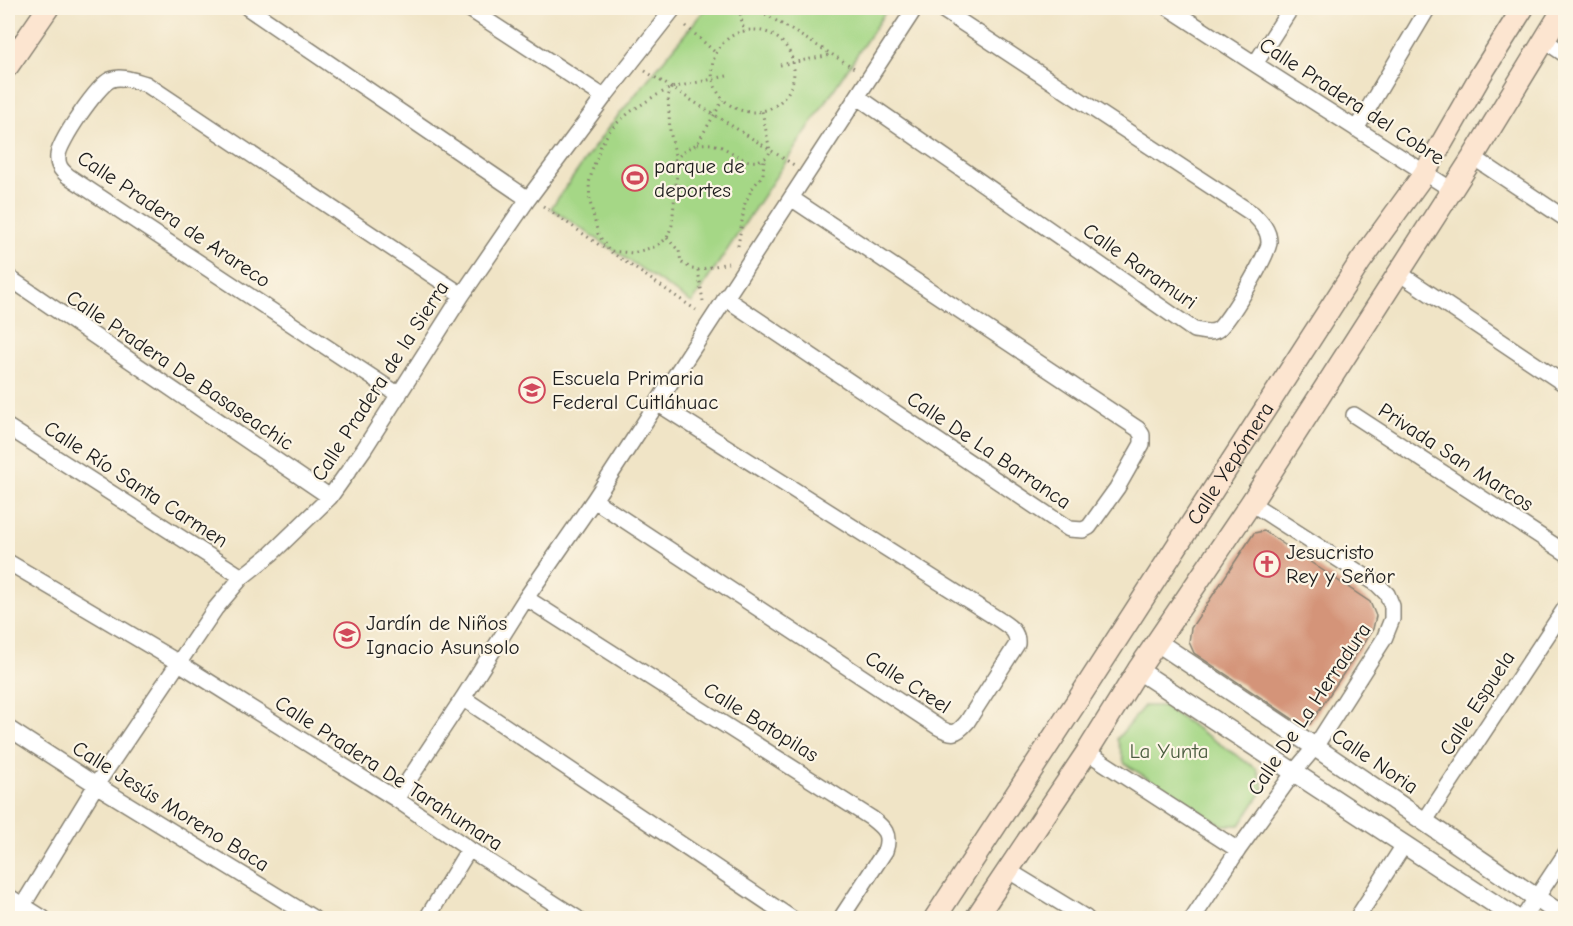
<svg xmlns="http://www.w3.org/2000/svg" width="1573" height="926" font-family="'Comic Neue',sans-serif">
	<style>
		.green { fill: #a5d786; stroke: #607a51; stroke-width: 1.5 }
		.building { fill: #d49479 }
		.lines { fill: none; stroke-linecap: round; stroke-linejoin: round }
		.minor-casing { stroke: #868071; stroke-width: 18 }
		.tertiary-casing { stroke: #868071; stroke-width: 21 }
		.secondary-casing { stroke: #868071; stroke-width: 24 }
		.path { stroke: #868071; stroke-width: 3; stroke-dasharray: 1.5 4.5; stroke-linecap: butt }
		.minor { stroke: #fff; stroke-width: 15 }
		.tertiary { stroke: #fff; stroke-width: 18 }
		.secondary { stroke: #fce5d0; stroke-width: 21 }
		.labels { text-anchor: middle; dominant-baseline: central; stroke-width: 4.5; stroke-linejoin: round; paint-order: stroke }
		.street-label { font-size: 21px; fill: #1c1c1c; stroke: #fcf5e5 }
		.poi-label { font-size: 21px; fill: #1c1c1c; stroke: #fcf5e5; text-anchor: start }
		.park-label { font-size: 21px; fill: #4c5d41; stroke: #fcf5e5 }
	</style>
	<rect width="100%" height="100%" fill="#fcf5e5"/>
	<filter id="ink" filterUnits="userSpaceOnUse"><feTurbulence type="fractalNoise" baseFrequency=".0167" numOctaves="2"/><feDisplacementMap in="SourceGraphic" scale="12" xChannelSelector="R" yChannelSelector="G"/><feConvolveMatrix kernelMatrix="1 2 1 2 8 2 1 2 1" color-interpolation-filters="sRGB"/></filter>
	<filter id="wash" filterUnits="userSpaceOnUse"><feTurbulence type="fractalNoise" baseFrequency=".008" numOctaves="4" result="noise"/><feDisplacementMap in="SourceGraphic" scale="24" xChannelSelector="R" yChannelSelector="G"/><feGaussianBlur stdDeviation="1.35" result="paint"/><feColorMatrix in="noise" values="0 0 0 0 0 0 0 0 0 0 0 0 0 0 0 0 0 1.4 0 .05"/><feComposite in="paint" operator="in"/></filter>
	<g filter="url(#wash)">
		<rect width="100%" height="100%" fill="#f0e4c6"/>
		<path class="green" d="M 706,8 L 888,8 L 692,303 L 551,208 L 605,132 Z
			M 1144,706 L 1163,706 L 1257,769 L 1264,789 L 1240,825 L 1221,825 L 1125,764 L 1117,739 Z"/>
		<g id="blocks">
			<path class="building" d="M 1264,531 L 1370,602 L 1376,616 L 1373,629 L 1310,724 L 1302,725 L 1194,653 L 1189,642 L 1191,628 L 1254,533 Z"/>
		</g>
	</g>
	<g filter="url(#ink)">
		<use href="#blocks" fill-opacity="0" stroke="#868071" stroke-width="1.5"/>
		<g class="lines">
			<g class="minor-casing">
				<path id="minor" d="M 248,8 L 528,199
					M 468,8 L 604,97
					M 1169,8 L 1255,64 L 1452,190
					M 1544,40 L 1566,55
					M 1255,64 L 1291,8
					M 858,97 L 1194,330 C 1202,331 1210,334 1217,330 C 1227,325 1270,252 1269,242 C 1269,230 1261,222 1253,214 L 940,8
					M 1356,129 L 1428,8
					M 1473,157 L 1566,219
					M 1399,273 L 1566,385
					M 8,277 L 330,497
					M 725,298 L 1069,529 L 1083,530 L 1089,527 L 1117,488 L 1142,444 L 1142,435 L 1138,429 L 791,198
					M 399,395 L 68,176 C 61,170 57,165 58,156 C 58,143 98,85 110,80 C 121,75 135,81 146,84 L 462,295
					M 1354,415 L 1566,553
					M 8,427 L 242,577
					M 594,500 L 938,727 C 952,735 956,735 967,722 L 1017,644 C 1018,632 1010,627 1001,621 L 657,403
					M 8,562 L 179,663 L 396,799 L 469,849 L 577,918
					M 526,598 L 871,818 C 884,828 891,834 885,851 L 841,918
					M 463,698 L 791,918
					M 8,728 L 96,785 L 313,918
					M 1087,752 L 1238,850
					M 396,799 L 463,698 L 526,598 L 594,500 L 915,8
					M 1424,822 L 1566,607
					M 1009,871 L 1086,918
					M 8,896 L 43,918
					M 15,918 L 96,785 L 215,609 L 242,577 L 271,554 L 330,497 L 364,449 L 462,295 L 528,199 L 604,97 L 674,8
					M 427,918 L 469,849
					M 1193,918 L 1238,850 L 1294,772 L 1315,747 L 1384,639 L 1392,619 L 1392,606 L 1387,594 L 1377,584 L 1251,503
					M 1357,918 L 1404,845
					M 1523,918 L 1566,853"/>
			</g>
			<g class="tertiary-casing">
				<path id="tertiary" d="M 1157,642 L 1315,747 L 1566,918
					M 1138,670 L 1516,918"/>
			</g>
			<g class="secondary-casing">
				<g id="secondary">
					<path d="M 8,66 L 48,8"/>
					<path id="s1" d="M 935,918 L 1079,698 L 1360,262 L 1424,174 L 1482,73 L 1523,8"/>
					<path d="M 976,918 L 1087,752 L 1138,670 L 1251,503 L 1473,157 L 1564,8"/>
				</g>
			</g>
			<path class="path" d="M 739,8 L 744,32
				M 755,8 L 856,69
				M 686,26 L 716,53
				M712 71a41 41 0 1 1 82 0a41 41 0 1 1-82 0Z
				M 780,65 L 831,55
				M 645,71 L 794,165
				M 671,88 L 668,97 L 670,131 L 674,149 L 677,173 L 672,225 L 667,238 L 657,246 L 633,253 L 609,251 L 598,234 L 590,202 L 589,183 L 593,168 L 601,145 L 609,132 L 617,123 L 630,112 L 653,97 L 671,88 L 727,76
				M 697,144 C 703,144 710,143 716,145 C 731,149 745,166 760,160 C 766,158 768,157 770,151 L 762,111
				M 675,160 L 685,150 L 697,144 L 723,100
				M 543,206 L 605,249
				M 667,238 L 679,251 L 681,262 L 692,269 L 698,270 L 728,263
				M 738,246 L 745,203 L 753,187 L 763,175 L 764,158
				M 611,252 L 696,310
				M 698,270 L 703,301"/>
			<use href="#minor" class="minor"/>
			<use href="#tertiary" class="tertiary"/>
			<use href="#secondary" class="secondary"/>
		</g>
	</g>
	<defs>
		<g id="stadium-ring" transform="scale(1.35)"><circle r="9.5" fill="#fcf5e5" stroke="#d1495b" stroke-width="1.5"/><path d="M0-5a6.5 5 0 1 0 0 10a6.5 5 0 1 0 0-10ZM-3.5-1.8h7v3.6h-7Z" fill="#d1495b"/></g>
		<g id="school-ring" transform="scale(1.35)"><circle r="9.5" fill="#fcf5e5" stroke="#d1495b" stroke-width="1.5"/><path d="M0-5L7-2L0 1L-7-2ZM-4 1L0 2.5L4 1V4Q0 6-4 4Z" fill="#d1495b"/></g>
		<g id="church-ring" transform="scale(1.35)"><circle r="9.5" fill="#fcf5e5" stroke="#d1495b" stroke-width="1.5"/><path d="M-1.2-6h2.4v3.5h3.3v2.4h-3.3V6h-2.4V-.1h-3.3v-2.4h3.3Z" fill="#d1495b"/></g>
	</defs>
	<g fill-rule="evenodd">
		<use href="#stadium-ring" x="635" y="178"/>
		<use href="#school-ring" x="532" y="390"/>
		<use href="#church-ring" x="1267" y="564"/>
		<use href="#school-ring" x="347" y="635"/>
	</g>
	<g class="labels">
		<g class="street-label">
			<text transform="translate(1352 101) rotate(33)">Calle Pradera del Cobre</text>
			<text transform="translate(174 219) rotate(34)">Calle Pradera de Arareco</text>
			<text transform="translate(1140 266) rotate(35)">Calle Raramuri</text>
			<text transform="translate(180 370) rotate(34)">Calle Pradera De Basaseachic</text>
			<text transform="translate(380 381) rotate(-57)">Calle Pradera de la Sierra</text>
			<text transform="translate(989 450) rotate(34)">Calle De La Barranca</text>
			<text transform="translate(1456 457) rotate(33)">Privada San Marcos</text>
			<text stroke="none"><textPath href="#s1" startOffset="542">Calle Yepómera</textPath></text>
			<text transform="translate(136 484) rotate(33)">Calle Río Santa Carmen</text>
			<text transform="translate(908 682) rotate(33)">Calle Creel</text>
			<text transform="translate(1477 703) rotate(-57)">Calle Espuela</text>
			<text transform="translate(1309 709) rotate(-56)">Calle De La Herradura</text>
			<text transform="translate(761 722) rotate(32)">Calle Batopilas</text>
			<text transform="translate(1375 761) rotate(34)">Calle Noria</text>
			<text transform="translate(389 773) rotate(33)">Calle Pradera De Tarahumara</text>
			<text transform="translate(171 806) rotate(32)">Calle Jesús Moreno Baca</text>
		</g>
		<g class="poi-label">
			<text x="654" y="166">parque de<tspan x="654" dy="24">deportes</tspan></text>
			<text x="552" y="378">Escuela Primaria<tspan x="552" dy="24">Federal Cuitláhuac</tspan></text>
			<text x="1286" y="552">Jesucristo<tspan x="1286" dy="24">Rey y Señor</tspan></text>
			<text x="366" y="623">Jardín de Niños<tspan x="366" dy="24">Ignacio Asunsolo</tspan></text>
		</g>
		<g class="park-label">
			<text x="1169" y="751">La Yunta</text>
		</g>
	</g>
	<rect width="1573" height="926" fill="none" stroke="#fcf5e5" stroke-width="30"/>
</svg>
